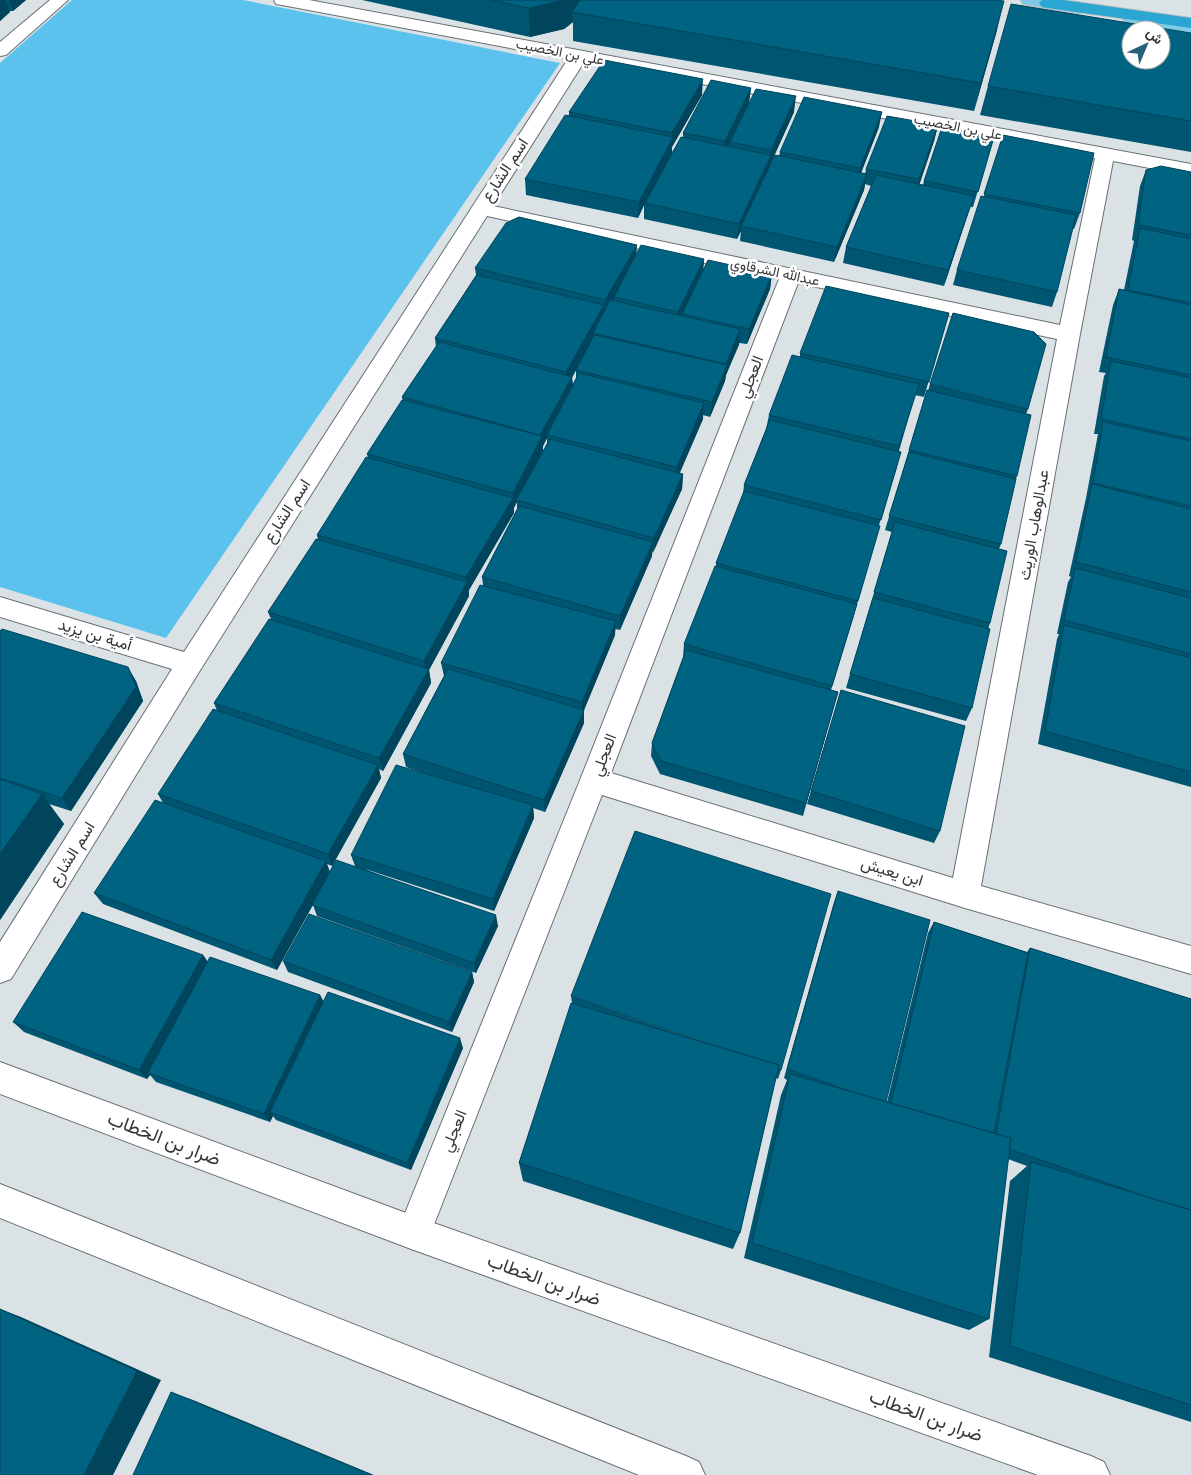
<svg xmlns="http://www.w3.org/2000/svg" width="1191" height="1475" font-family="'Nunito Sans',Vazirmatn,sans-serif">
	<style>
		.green { fill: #5bc2ed }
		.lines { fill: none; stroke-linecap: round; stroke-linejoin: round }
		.street-casing { stroke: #697073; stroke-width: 2 }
		.secondary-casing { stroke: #697073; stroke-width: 2 }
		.primary-casing { stroke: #bebfbf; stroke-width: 2 }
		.highway-casing { stroke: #bebfbf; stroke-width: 2 }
		.street { fill: #fff; fill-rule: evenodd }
		.secondary { fill: #fff; fill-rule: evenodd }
		.primary { fill: #80cae5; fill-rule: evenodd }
		.highway { fill: #2ba6d3; fill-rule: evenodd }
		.wall { fill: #005570; fill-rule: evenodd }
		.shaded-wall { fill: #00455b }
		.building { fill: #006382; stroke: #00455b; fill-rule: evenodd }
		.labels { text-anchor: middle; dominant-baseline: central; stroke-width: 5; stroke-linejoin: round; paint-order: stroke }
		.far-street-label { font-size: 14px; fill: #343738; stroke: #fff }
		.street-label { font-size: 16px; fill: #343738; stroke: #fff }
		.near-street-label { font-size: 19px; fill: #343738; stroke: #fff }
	</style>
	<rect width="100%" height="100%" fill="#dbe2e6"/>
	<path class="green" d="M 72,0 L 243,0 L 560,63 L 166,638 L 0,587 L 0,63 Z"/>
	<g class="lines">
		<g class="street-casing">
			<path id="street" d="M 50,0 L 68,0 L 6,55 L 0,56 L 0,42 Z
				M 274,0 L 309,0 L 1191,164 L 1191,176 L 1113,161 L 1080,334 L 981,886 L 1191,946 L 1191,974 L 965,908 L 602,795 L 426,1245 L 414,1250 L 402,1245 L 397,1233 L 580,780 L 779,279 L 487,216 L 199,672 L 11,979 L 0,983 L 0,942 L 172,669 L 0,617 L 0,597 L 184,652 L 568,59 L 282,5 L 276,4 ZM 584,62 L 1095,158 L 1060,325 L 493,206 ZM 798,283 L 1057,339 L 953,878 L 611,773 Z"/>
		</g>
		<g class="secondary-casing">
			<path id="secondary" d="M 0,1062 L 414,1216 L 1091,1456 L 1104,1462 L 1110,1475 L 1038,1475 L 414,1250 L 0,1094 Z
				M 0,1184 L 686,1456 L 699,1462 L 705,1475 L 639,1475 L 0,1218 Z"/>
		</g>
		<g class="primary-casing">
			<path id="primary" d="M 1021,0 L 1060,0 L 1083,4 L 1086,8 L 1083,12 L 1077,13 L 1023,4 Z
				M 1131,13 L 1191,24 L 1191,34 L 1125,22 L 1122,18 L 1125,14 Z"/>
		</g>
		<g class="highway-casing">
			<path id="highway" d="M 1042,0 L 1063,0 L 1191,18 L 1191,28 L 1048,8 L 1042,7 L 1039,3 Z"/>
		</g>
		<use href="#street" class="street"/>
		<use href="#secondary" class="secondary"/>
		<use href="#primary" class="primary"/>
		<use href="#highway" class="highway"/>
	</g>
	<path class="wall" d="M 0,0 L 26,0 L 13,11 L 10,11 L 10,12 L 0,21 Z
		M 362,0 L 996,0 L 997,30 L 974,111 L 573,41 L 573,22 L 564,29 L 530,37 Z
		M 1191,33 L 1191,152 L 980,115 L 988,86 Z
		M 751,88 L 749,102 L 794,112 L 770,165 L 769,168 L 779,156 L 780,152 L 879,127 L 861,173 L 865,174 L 866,169 L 938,125 L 934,141 L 919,184 L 923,185 L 924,181 L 994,137 L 973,207 L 970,207 L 944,286 L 843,263 L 846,247 L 871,186 L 865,184 L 864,190 L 834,262 L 740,241 L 741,231 L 737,239 L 644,219 L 644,205 L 638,218 L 526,195 L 525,179 L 569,116 L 569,112 L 702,95 L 672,147 L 672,152 L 683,137 L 683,133 Z
		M 1003,135 L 1080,213 L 1074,229 L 1073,229 L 1057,292 L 1052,307 L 953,285 L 957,270 L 984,196 Z
		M 1146,170 L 1191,172 L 1191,787 L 1038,744 L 1057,639 L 1059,634 L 1057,634 L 1068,582 L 1071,577 L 1069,576 L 1086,498 L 1098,434 L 1094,434 L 1104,376 L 1106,373 L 1099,372 L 1113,305 L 1119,289 L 1124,290 L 1134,241 L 1132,240 L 1140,186 Z
		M 636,254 L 704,259 L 703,269 L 772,274 L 770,289 L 747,344 L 739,343 L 726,375 L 725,381 L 710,417 L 703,415 L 703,419 L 679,473 L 683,474 L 682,489 L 652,553 L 652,556 L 620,630 L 615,629 L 615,635 L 584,710 L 584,723 L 545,812 L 533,808 L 534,818 L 494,911 L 365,869 L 498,926 L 476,973 L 317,916 L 313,905 L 277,970 L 103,904 L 94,893 L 163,803 L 158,794 L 217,711 L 214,703 L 271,619 L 268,612 L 318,540 L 317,535 L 368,458 L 367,454 L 403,401 L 402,397 L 436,347 L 435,338 L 476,275 L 475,268 ZM 576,370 L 576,378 L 573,385 L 572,377 ZM 547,438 L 547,443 L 543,451 L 543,446 ZM 517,502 L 517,509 L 482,577 L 483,585 L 441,663 L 444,676 L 403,754 L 406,767 L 426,774 L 351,855 L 355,866 L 330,872 L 327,864 L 332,866 L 381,778 L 379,769 L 383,771 L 431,683 L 429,670 L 469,596 L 469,590 L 514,513 L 514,507 Z
		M 949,313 L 924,397 L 915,395 L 899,451 L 897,467 L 879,525 L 854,615 L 831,690 L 838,692 L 803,816 L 660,774 L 651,756 L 652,743 L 683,658 L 684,644 L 716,566 L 716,563 L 743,494 L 744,485 L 766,429 L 769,415 L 800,356 L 800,353 Z
		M 930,384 L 1028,409 L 1026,414 L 1031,415 L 1001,544 L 999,549 L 990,623 L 988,629 L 972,708 L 966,721 L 846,688 L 870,606 L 892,532 L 885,530 L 927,390 L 928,391 Z
		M 0,631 L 136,681 L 143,701 L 71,811 L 49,804 L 64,824 L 0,920 Z
		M 841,690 L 940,831 L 934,843 L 807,804 Z
		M 838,891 L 886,1102 L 887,1102 L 928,933 L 934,922 L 1027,952 L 1030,948 L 1191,999 L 1191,1422 L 989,1357 L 1010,1181 L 1027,1166 L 1008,1159 L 989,1319 L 969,1330 L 744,1258 L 781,1095 L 787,1080 L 784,1078 L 834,902 Z
		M 203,955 L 208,962 L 320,995 L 324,1002 L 463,1048 L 411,1170 L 276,1120 L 273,1116 L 270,1122 L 156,1082 L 150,1075 L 147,1079 L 24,1032 L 13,1022 Z
		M 283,961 L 472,972 L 474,982 L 452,1032 L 288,972 Z
		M 571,996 L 781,1070 L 778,1079 L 776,1078 L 740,1233 L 733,1249 L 523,1181 L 519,1163 L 572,1003 Z"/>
	<path class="shaded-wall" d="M 1,0 L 6,0 L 10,12 L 0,21 L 0,1 Z
		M 9,0 L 26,0 L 13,11 Z
		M 564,0 L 588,0 L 572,12 L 573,22 L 564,29 L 530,37 L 529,8 Z
		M 1004,1 L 997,30 L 974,111 L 981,83 Z
		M 703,79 L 702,95 L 672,147 L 672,152 L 645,203 L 644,205 L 638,218 L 639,202 L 672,139 L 672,133 Z
		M 751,88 L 749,103 L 730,142 L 723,156 L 725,141 Z
		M 796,96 L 794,112 L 770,165 L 769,171 L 741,226 L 741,231 L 737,239 L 739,224 L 771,156 L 771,150 Z
		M 882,112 L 879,127 L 857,183 L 860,168 Z
		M 938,125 L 934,141 L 916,195 L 919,179 Z
		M 867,174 L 864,190 L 834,262 L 837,247 Z
		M 974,196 L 944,286 L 948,270 Z
		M 637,245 L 636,261 L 614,297 L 614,300 L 605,316 L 605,300 Z
		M 704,259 L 703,274 L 682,314 L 682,318 L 677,328 L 678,312 Z
		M 772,274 L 770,289 L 747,344 L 749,329 Z
		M 604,305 L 604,320 L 593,333 L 593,339 L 567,387 L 566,372 Z
		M 740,329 L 739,345 L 726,375 L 725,381 L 710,417 L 712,402 L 725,370 L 726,364 Z
		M 572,377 L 573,392 L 547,435 L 547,438 L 543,446 L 543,451 L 516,500 L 517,502 L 514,508 L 513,493 L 540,441 L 540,435 Z
		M 704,403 L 703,419 L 676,482 L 677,467 Z
		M 683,474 L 682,489 L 653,553 L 654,538 Z
		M 513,498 L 514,513 L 469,590 L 469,596 L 429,670 L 431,683 L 383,771 L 379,758 L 426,673 L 424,661 L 467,582 L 466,577 Z
		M 653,542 L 652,556 L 620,630 L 620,616 Z
		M 616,621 L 615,635 L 582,715 L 582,702 Z
		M 128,667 L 136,681 L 143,701 L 71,811 L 62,798 Z
		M 584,710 L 584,723 L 545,812 L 544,800 Z
		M 378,765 L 381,778 L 332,866 L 328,854 Z
		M 42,794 L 64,824 L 0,920 L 0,854 Z
		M 533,805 L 534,818 L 494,911 L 493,899 Z
		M 326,861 L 330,873 L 277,970 L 271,960 Z
		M 496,915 L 498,926 L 476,973 L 474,963 Z
		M 203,955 L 210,965 L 148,1073 L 150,1075 L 147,1079 L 139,1070 Z
		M 472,972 L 474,982 L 452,1032 L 449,1022 Z
		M 320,995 L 325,1005 L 270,1112 L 273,1116 L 270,1122 L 264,1114 Z
		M 460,1038 L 463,1048 L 411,1170 L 407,1163 Z
		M 0,1309 L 21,1317 L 161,1380 L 113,1475 L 84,1475 Z
		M 171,1392 L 193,1400 L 374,1475 L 371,1475 Z"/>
	<path class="building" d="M 491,0 L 564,0 L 529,8 Z
		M 580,0 L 996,0 L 1004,1 L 981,83 L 572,12 Z
		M 1011,4 L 1191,33 L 1191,121 L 988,86 ZM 1131,30 L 1161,30 L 1161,60 L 1131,60 Z
		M 604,60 L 703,79 L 672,133 L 569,112 Z
		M 711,80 L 751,88 L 725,141 L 683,133 Z
		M 756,89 L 796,96 L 771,150 L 730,142 Z
		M 804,97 L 882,112 L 860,168 L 780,152 Z
		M 565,115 L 673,137 L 639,202 L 525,179 Z
		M 887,116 L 938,125 L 919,179 L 866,169 Z
		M 942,127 L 994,137 L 978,192 L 924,181 Z
		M 1003,135 L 1094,153 L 1080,213 L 984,194 Z
		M 681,137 L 771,155 L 739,224 L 645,203 Z
		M 775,155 L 867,174 L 837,247 L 741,226 Z
		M 1161,166 L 1191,172 L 1191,235 L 1138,225 L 1146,170 Z
		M 876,175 L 974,196 L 948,270 L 846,247 Z
		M 981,196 L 1076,215 L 1057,292 L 957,270 Z
		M 519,217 L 637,245 L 605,300 L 475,268 L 506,223 Z
		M 1140,228 L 1191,239 L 1191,303 L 1128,290 Z
		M 641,245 L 704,259 L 678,312 L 614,297 Z
		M 708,260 L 772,274 L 749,329 L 682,314 Z
		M 477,275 L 604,305 L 566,372 L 435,338 Z
		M 826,286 L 949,313 L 929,382 L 800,353 Z
		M 1119,289 L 1191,305 L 1191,375 L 1106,357 Z
		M 610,300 L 740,329 L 726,364 L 593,333 Z
		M 953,313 L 1034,332 L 1046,344 L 1028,409 L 930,384 Z
		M 594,335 L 727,365 L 712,402 L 576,370 Z
		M 439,342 L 572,377 L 540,435 L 402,397 Z
		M 792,355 L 919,384 L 899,446 L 769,415 Z
		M 1111,361 L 1191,378 L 1191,439 L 1101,419 Z
		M 579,373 L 704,403 L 677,467 L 547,435 Z
		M 927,390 L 1031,415 L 1017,476 L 909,450 Z
		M 402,400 L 542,436 L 513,493 L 367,454 Z
		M 770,420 L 901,452 L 881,520 L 744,485 Z
		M 1103,422 L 1191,441 L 1191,506 L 1093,483 Z
		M 550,439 L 683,474 L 654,538 L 516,500 Z
		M 909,452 L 1016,479 L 1001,544 L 889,516 Z
		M 366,457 L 513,498 L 466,577 L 317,535 Z
		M 1092,484 L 1191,509 L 1191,592 L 1076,562 Z
		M 744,491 L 880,526 L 858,601 L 716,563 Z
		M 519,506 L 653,542 L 620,616 L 482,577 Z
		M 895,522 L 1007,551 L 990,623 L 874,592 Z
		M 316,539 L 467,582 L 424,661 L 268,612 Z
		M 715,566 L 857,604 L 832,686 L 684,644 Z
		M 1075,568 L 1191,598 L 1191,654 L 1064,620 Z
		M 480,585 L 616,621 L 582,702 L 441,663 Z
		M 873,598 L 990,629 L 972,708 L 850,674 Z
		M 269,619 L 429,669 L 379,758 L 214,703 Z
		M 1064,625 L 1191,658 L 1191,772 L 1045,731 Z
		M 2,629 L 128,667 L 136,687 L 62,798 L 0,778 L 0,631 Z
		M 686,650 L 838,692 L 806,803 L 661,761 L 652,743 Z
		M 448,669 L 584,710 L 544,800 L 403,754 Z
		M 841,690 L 965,726 L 940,831 L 811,791 Z
		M 213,709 L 378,765 L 328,854 L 158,794 Z
		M 396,765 L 533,805 L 493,899 L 351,855 Z
		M 0,779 L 42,794 L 0,854 Z
		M 155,800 L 326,861 L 271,960 L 94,893 Z
		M 635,831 L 831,894 L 781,1070 L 778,1069 L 779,1065 L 700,1041 L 571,996 Z
		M 336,860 L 496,915 L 474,963 L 312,905 Z
		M 838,891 L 930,920 L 886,1102 L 847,1090 L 787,1069 Z
		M 82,912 L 203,955 L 139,1070 L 13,1022 Z
		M 309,914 L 472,972 L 449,1022 L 283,961 Z
		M 934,922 L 1028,953 L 994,1133 L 891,1103 Z
		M 1030,948 L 1191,999 L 1191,1210 L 1153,1199 L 1009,1149 L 1011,1138 L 996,1134 Z
		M 210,957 L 320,995 L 264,1114 L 148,1073 Z
		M 328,992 L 460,1038 L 407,1163 L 270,1112 Z
		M 571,1003 L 779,1065 L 740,1233 L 519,1163 Z
		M 790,1074 L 1011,1138 L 989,1319 L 752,1243 Z
		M 1031,1162 L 1191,1210 L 1191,1405 L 1010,1346 Z
		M 0,1309 L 137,1371 L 84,1475 L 0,1475 Z
		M 171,1392 L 371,1475 L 133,1475 Z"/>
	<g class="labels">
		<g class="far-street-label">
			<text transform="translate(560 52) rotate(11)">علي بن الخصيب</text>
			<text transform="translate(958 127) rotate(11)">علي بن الخصيب</text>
			<text transform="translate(775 272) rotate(12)">عبدالله الشرقاوي</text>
		</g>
		<g class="street-label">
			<text transform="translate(505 170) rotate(-57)">اسم الشارع</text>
			<text transform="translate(751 377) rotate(-69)">العجلي</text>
			<text transform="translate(287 511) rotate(-57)">اسم الشارع</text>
			<text transform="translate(1034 525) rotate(-80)">عبدالوهاب الوريث</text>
			<text transform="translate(95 635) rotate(17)">أمية بن يزيد</text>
			<text transform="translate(604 755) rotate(-69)">العجلي</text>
			<text transform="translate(72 854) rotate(-58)">اسم الشارع</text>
			<text transform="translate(892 872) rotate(17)">ابن يعيش</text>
			<text transform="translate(454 1131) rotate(-68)">العجلي</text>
		</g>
		<g class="near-street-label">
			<text transform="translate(164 1139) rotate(21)">ضرار بن الخطاب</text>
			<text transform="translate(544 1280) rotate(20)">ضرار بن الخطاب</text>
			<text transform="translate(926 1416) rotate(20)">ضرار بن الخطاب</text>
		</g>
	</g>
	<g transform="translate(1146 45) rotate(44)"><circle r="24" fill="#ffffff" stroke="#aeafaf"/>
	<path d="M0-4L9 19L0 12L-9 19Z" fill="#266179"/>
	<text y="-8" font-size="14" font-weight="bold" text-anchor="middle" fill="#343738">ش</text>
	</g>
</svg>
